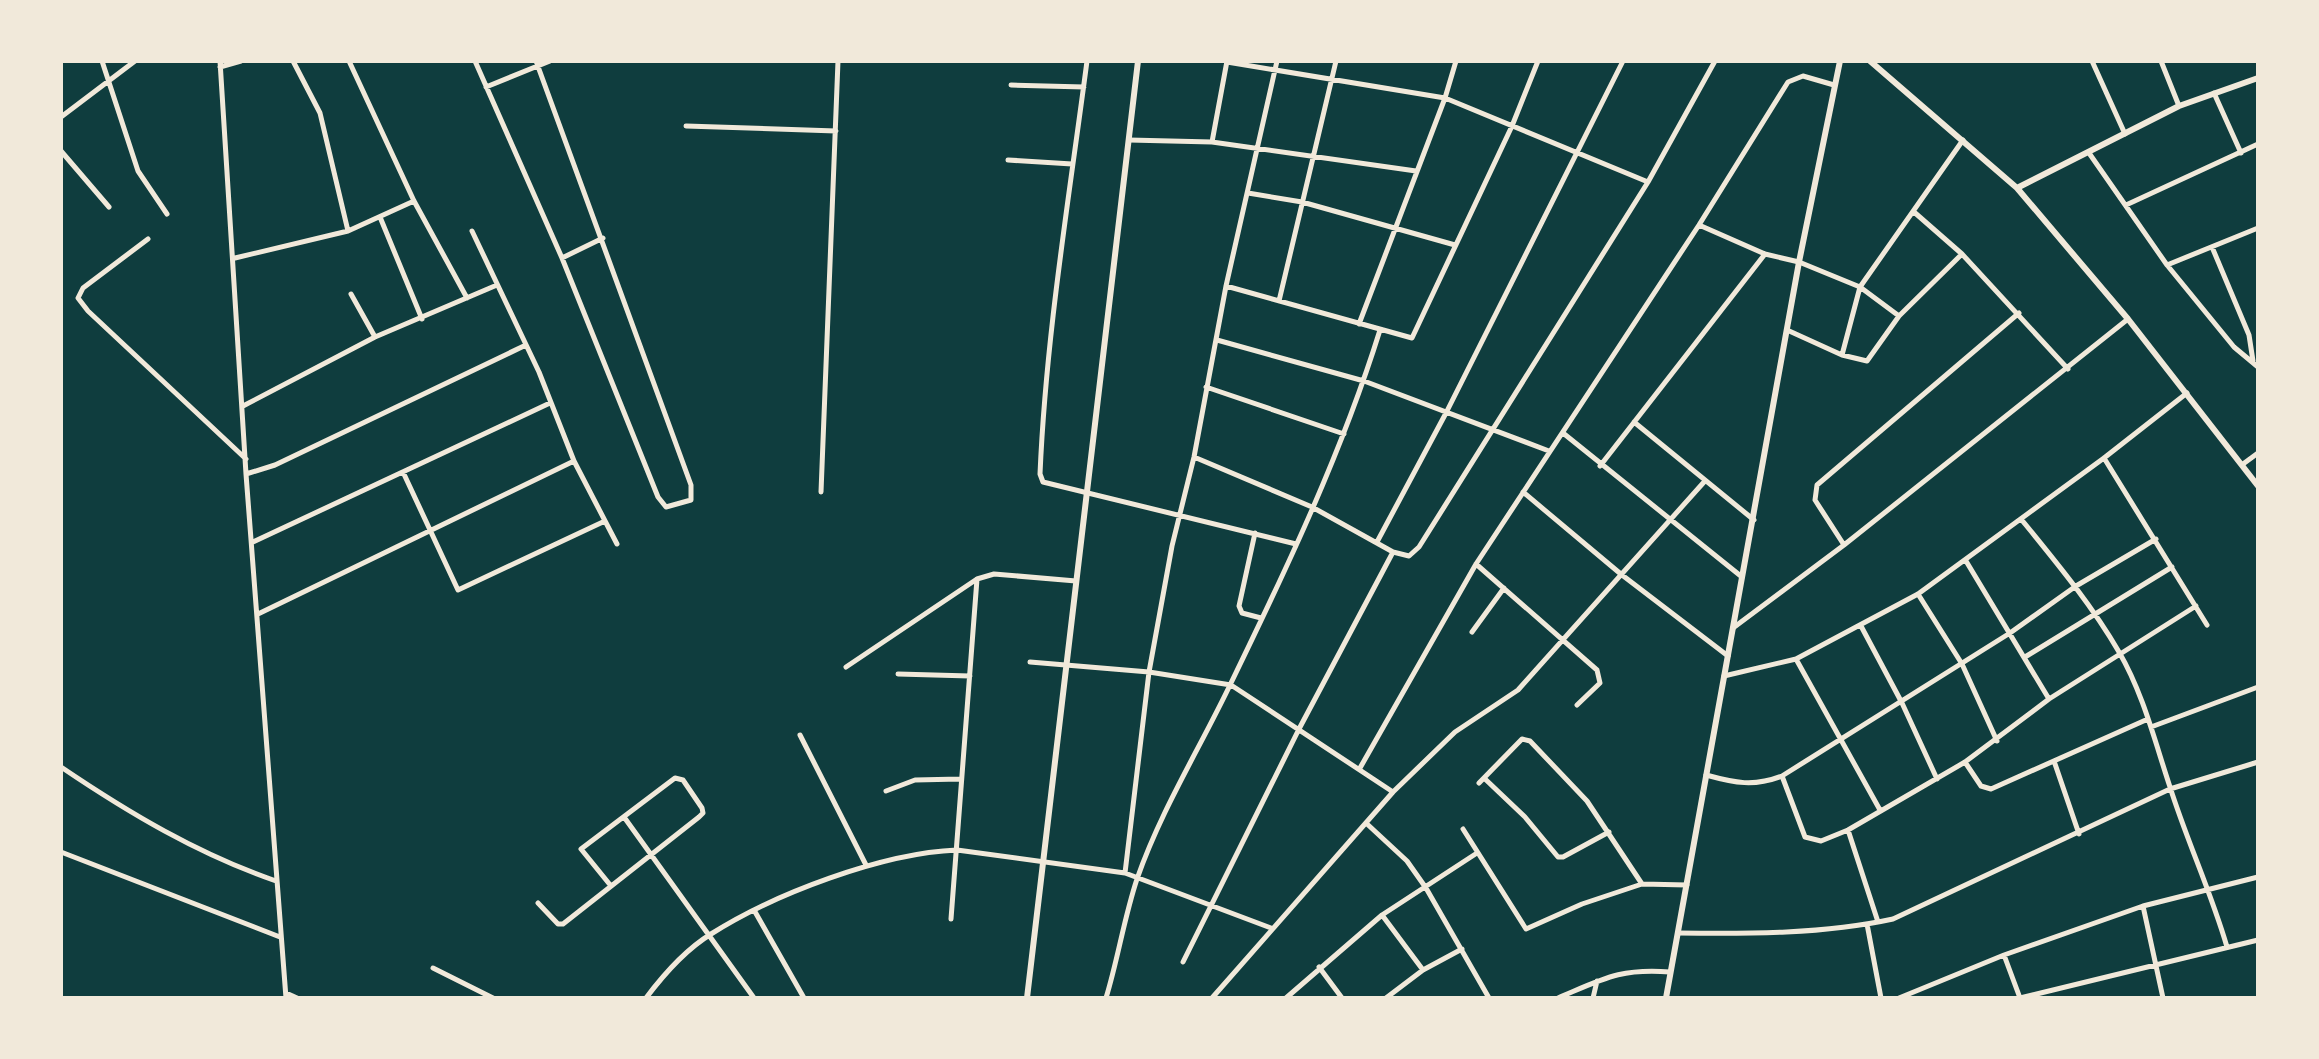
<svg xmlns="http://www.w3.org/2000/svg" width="2319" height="1059" font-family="'Source Sans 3',sans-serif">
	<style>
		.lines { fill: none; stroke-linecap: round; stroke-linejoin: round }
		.minor { stroke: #f1e9da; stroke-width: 5 }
		.tertiary { stroke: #f1e9da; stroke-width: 6 }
	</style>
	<rect width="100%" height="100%" fill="#0f3d3e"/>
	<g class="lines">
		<path class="minor" d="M 102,61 L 138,171 L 167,214
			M 220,61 L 246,474 L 286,998
			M 293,61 L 320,113 L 348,231
			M 349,61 L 414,201 L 467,298
			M 475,61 L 562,258 L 658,497 L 666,507 L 691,500 L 691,485 L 536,61
			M 1087,61 C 1069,199 1046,335 1040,474 L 1043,482 L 1296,544
			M 2092,61 L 2125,134
			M 2161,61 L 2179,106
			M 1227,62 L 1445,98 L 1648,182
			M 220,67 L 241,61
			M 1011,85 L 1084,87
			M 486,87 L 550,61
			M 2214,93 L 2241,153
			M 61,117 L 135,61
			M 686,126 L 836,131
			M 1129,140 L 1212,142 L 1416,171
			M 1212,142 L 1227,61
			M 61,151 L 109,207
			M 2089,153 L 2167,265 L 2234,347 L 2258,367
			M 1008,160 L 1072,164
			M 1248,193 L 1302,202 L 1455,245
			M 2126,205 L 2258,144
			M 1914,212 L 1962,254 L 2068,369
			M 380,217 L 422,319
			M 1699,225 L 1765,254 L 1799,262 L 1860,287 L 1899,316
			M 472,231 L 539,372 L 574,461 L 617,544
			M 148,239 L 83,288 L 78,298 L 88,311 L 246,459
			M 2212,247 L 2249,335 L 2253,361
			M 235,258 L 348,231 L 414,201
			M 562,258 L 603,238
			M 2167,265 L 2258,228
			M 1226,286 L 1412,338 L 1512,126 L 1538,61
			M 351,294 L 375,337
			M 1279,301 L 1336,61
			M 1359,324 L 1445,98 L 1456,61
			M 1787,330 L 1842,355 L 1867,361 L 1899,316 L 1962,254
			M 1217,340 L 1364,381 L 1549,451
			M 1842,355 L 1860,287 L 1963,140
			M 1206,387 L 1344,434
			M 243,406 L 375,337 L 497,285
			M 1634,422 L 1754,520
			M 1563,433 L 1742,577
			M 1194,457 L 1312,507 L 1393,552 L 1409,556 L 1419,547 L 1648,182 L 1715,61
			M 2104,458 L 2207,625
			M 2243,464 L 2258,453
			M 1600,466 L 1765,254
			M 403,472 L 458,590 L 605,521
			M 246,474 L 275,465 L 526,345
			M 821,492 L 838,61
			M 1523,492 L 1622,575 L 1728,656
			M 2021,519 C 2056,562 2091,604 2119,652 C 2143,693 2155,742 2170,787 C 2187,841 2211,892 2227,947
			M 1255,533 L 1239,606 L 1242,613 L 1261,618
			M 253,542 L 550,403
			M 1377,542 L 1446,413 L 1623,61
			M 1844,545 L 1815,500 L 1817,485 L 2019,313
			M 1966,561 L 2049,699
			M 1476,564 L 1597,670 L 1600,683 L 1577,705
			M 1918,594 L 1962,664 L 1997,741
			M 258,614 L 574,461
			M 1861,626 L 1902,703 L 1937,779
			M 1733,628 L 1844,545 L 2128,319
			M 1472,632 L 1504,588
			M 2025,657 L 2172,567
			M 1796,659 L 1880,810
			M 1030,662 L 1149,672 L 1231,685 L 1393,792
			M 846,667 L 977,579 L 994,574 L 1076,581
			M 898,674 L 970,676
			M 1724,676 L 1796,659 L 1918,594 L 2104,458 L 2187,393
			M 2151,727 L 2258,687
			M 800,735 L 866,865
			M 2054,761 L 2079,834
			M 1965,762 L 1981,786 L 1991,789 L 2148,719
			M 61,767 C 129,813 198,854 276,881
			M 1360,768 L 1476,564 L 1699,225 L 1788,82 L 1803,76 L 1834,85
			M 1706,775 C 1735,783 1754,787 1782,776 L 2010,633 L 2076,586 L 2156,539
			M 1782,776 L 1805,837 L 1821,841 L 1848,830 L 1965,762 L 2049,699 L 2196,606
			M 1484,778 L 1525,817 L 1558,857 L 1563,857 L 1609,832
			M 1479,783 L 1522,739 L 1530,741 L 1587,801 L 1642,884
			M 886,791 L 915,780 L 960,779
			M 624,817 L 754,998
			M 1366,823 L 1407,861 L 1426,888 L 1489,998
			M 1463,829 L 1526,929 L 1582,904 L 1642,884 L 1687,885
			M 1848,830 L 1878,922
			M 61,852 L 280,937
			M 1125,873 L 1149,672 L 1172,546 L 1194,457 L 1226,286 L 1277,61
			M 538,903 L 558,924 L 563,924 L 699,817 L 703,813 L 702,808 L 683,780 L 675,778 L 581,849 L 611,886
			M 2143,906 L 2163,998
			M 754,910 L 804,998
			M 1382,915 L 1423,970
			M 951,919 L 977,579
			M 1867,924 L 1881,998
			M 1678,933 C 1749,934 1824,934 1893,919 L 2170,789 L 2258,762
			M 2004,955 L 2020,998
			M 1183,962 L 1299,729 L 1393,552
			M 1319,967 L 1342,998
			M 433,968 L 493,998
			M 286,993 L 297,998
			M 646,998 C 664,974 685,950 711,934 C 774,894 882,853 957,850 L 1125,873 L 1271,928
			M 1106,998 C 1118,959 1124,918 1137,879 C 1161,810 1200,748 1231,683 C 1287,568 1342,452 1380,330
			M 1212,998 L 1393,792 L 1455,732 L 1518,690 L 1704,482
			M 1286,998 L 1382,915 L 1477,853
			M 1386,998 L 1423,970 L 1462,949
			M 1558,998 C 1603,979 1620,968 1670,972
			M 1593,998 L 1597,981
			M 1899,998 L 2004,955 L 2143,906 L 2258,877
			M 2020,998 L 2258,940"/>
		<path class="tertiary" d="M 1870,61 L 2017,188 L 2128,319 L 2258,486
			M 2017,188 L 2179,106 L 2258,78
			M 1027,998 L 1138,61
			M 1666,998 L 1799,262 L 1840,61"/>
	</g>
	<rect width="2319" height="1059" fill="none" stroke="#f1e9da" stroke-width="126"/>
</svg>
